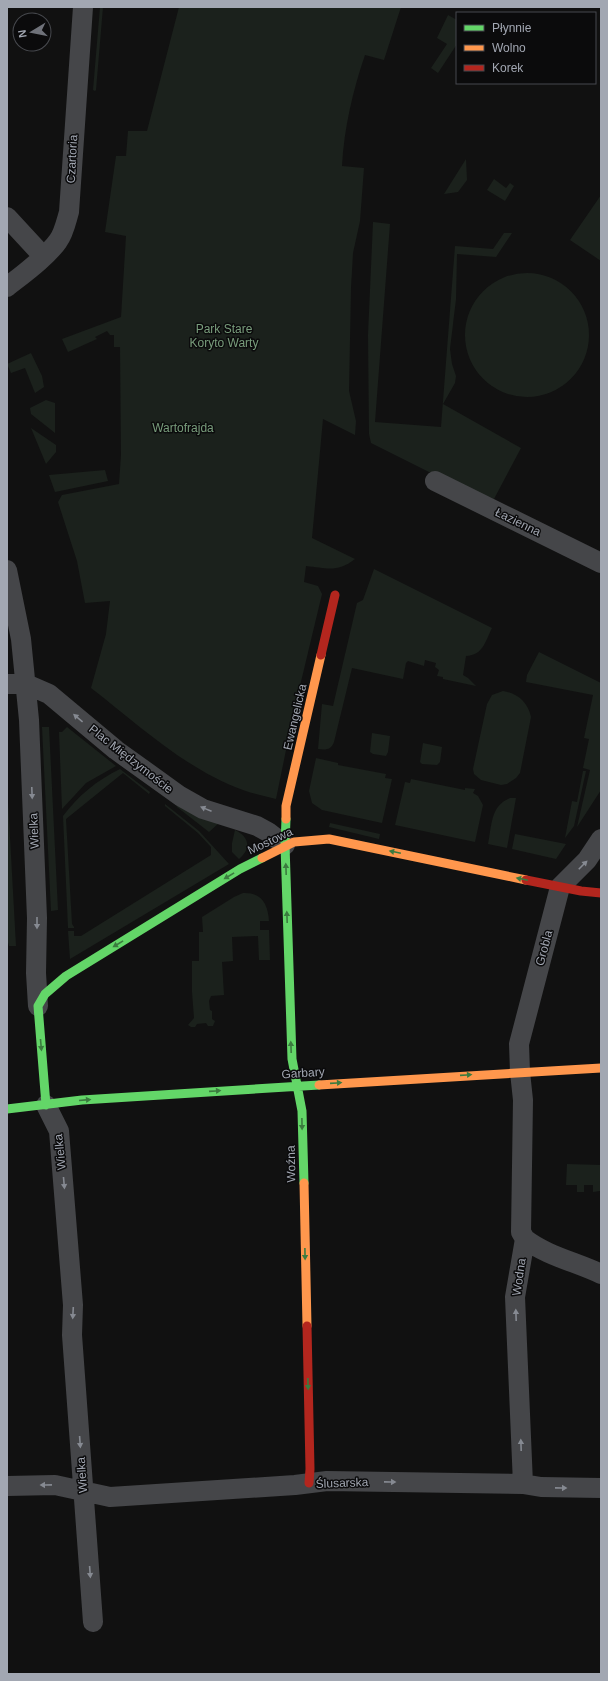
<svg xmlns="http://www.w3.org/2000/svg" width="608" height="1681" font-family="Helvetica,sans-serif">
	<style>
		.green { fill: #1b211c }
		.lines { fill: none; stroke-linecap: round; stroke-linejoin: round }
		.street { stroke: #454649; stroke-width: 20 }
		.fast { stroke: #63d668; stroke-width: 9 }
		.slow { stroke: #ff974d; stroke-width: 9 }
		.jam { stroke: #b3261e; stroke-width: 9 }
		.oneway { fill: #868a92 }
		.oneway2 { fill: #3b7b3f }
		.labels { text-anchor: middle; dominant-baseline: central; stroke-width: 3; stroke-linejoin: round; paint-order: stroke }
		.street-label { font-size: 12px; fill: #a2a7b2; stroke: #0b0b0c }
		.park-label { font-size: 12px; fill: #799d7c; stroke: #0b0b0c }
	</style>
	<rect width="100%" height="100%" fill="#111"/>
	<path class="green" d="M 100,7 L 103,7 L 96,90 L 95,91 L 93,90 Z
		M 179,7 L 401,7 L 384,60 L 365,55 C 353,90 344,128 342,166 L 364,168 L 360,221 L 353,253 L 351,288 L 349,391 L 356,421 L 355,435 L 323,419 L 312,538 L 355,559 C 337,573 327,568 306,566 L 304,582 L 318,586 L 322,594 L 294,711 L 276,799 C 265,796 254,794 243,790 C 185,769 139,725 91,688 L 106,634 L 110,601 L 85,603 L 77,561 L 58,502 L 62,495 L 119,484 L 121,455 L 120,347 L 114,347 L 114,335 L 110,335 L 107,331 L 95,337 L 97,339 L 68,352 L 62,339 L 121,317 L 126,236 L 105,232 L 116,156 L 126,156 L 128,131 L 147,131 Z
		M 448,15 L 457,20 L 457,44 L 438,73 L 431,68 L 447,44 L 437,38 Z
		M 466,159 L 467,180 L 458,192 L 444,194 Z
		M 494,179 L 506,188 L 510,183 L 514,186 L 505,201 L 487,190 Z
		M 601,195 L 601,261 L 570,240 Z
		M 373,222 L 390,224 L 375,422 L 441,427 L 455,246 L 493,249 L 504,233 L 512,233 L 496,257 L 457,254 L 456,299 L 450,349 L 452,364 L 456,376 L 455,383 L 443,404 L 521,448 L 494,499 L 437,476 L 371,443 L 369,434 L 368,335 Z
		M465 335a62 62 0 1 1 124 0a62 62 0 1 1-124 0Z
		M 31,353 L 42,376 L 44,387 L 35,393 L 25,368 L 11,373 L 7,364 Z
		M 46,400 L 55,403 L 55,433 L 31,414 L 30,408 Z
		M 31,428 L 56,445 L 56,452 L 46,464 Z
		M 105,470 L 108,481 L 55,492 L 49,475 Z
		M 374,569 L 492,628 C 485,642 483,655 466,656 L 463,675 L 468,678 L 476,686 L 443,679 L 443,677 L 437,676 L 439,670 L 435,667 L 436,663 L 425,660 L 424,666 L 408,661 L 406,663 L 403,679 L 352,668 L 334,742 C 331,750 326,750 318,749 L 322,704 L 333,706 L 357,603 L 363,600 Z
		M 539,652 L 601,683 L 601,790 L 577,827 L 590,770 L 583,768 L 589,739 L 584,738 L 593,695 L 526,682 L 527,675 Z
		M 503,691 C 517,693 528,702 531,717 L 520,773 L 516,778 L 507,784 L 501,785 L 481,780 L 474,774 L 473,769 L 487,704 L 492,695 Z
		M 42,727 L 49,727 L 58,910 L 51,911 Z
		M 67,727 L 116,766 L 86,783 L 62,809 L 59,732 L 62,732 Z
		M 372,733 L 390,736 L 388,752 L 386,756 L 373,754 L 370,752 Z
		M 423,743 L 442,747 L 440,762 L 437,765 L 422,764 L 420,762 Z
		M 316,758 L 338,763 L 338,765 L 386,774 L 385,778 L 392,779 L 382,823 L 322,810 L 312,803 L 309,791 Z
		M 120,769 L 150,792 L 149,794 L 123,773 L 66,819 L 72,924 L 74,927 L 74,928 L 68,928 L 63,816 C 79,795 96,781 120,769 Z
		M 583,771 L 586,771 L 574,826 L 565,838 L 572,801 L 577,802 Z
		M 411,779 L 465,790 L 465,788 L 475,789 L 473,793 L 478,796 L 483,805 L 475,842 L 395,825 L 405,782 L 410,783 Z
		M 510,798 L 516,798 L 507,848 L 488,844 C 492,826 490,806 510,798 Z
		M 7,801 L 8,801 L 16,946 L 9,946 L 7,939 Z
		M 175,802 L 219,823 L 209,832 L 177,807 Z
		M 165,804 L 199,831 L 229,864 L 70,959 L 68,931 L 74,931 L 74,936 L 81,936 L 211,855 L 211,847 L 198,833 L 165,806 Z
		M 330,823 L 380,834 L 379,839 L 329,827 Z
		M 235,830 C 250,837 251,849 239,859 L 232,852 L 232,843 Z
		M 515,834 L 566,844 L 556,859 L 512,849 Z
		M 243,893 C 262,892 268,905 269,921 L 260,921 L 260,930 L 269,930 L 270,960 L 259,960 L 258,936 L 232,937 L 233,961 L 222,962 L 224,995 L 211,996 L 209,1001 L 210,1010 L 212,1011 L 212,1019 L 215,1021 L 213,1026 L 208,1026 L 206,1023 L 197,1024 L 195,1027 L 191,1027 L 188,1025 L 194,1018 L 192,992 L 192,961 L 199,961 L 199,932 L 203,932 L 202,917 L 234,897 Z
		M 567,1164 L 601,1165 L 600,1191 L 593,1192 L 593,1185 L 584,1185 L 584,1192 L 577,1192 L 577,1185 L 566,1185 Z"/>
	<g class="lines">
		<path class="street" d="M 7,217 L 43,256
			M 7,287 C 22,275 47,257 58,241 C 64,233 66,222 69,212 L 83,7
			M 435,481 L 601,563
			M 7,570 L 21,639 L 29,720 L 37,918 L 36,973 L 38,1006
			M 7,684 L 26,684 L 49,694 L 116,750 L 180,796 L 203,809 L 257,826 L 268,832 L 285,845
			M 46,1105 L 59,1131 L 73,1305 L 72,1335 L 93,1622
			M 525,1239 C 547,1256 576,1262 601,1274
			M 523,1484 L 515,1297 L 525,1239 L 521,1232 L 523,1100 L 520,1072 L 519,1044 L 560,887 L 587,860 L 601,839
			M 7,1486 L 55,1485 L 110,1497 L 295,1485 L 327,1481 L 523,1484 L 541,1487 L 601,1488"/>
		<path class="fast" d="M 286,819 L 285,845 L 292,1059 L 302,1111 L 304,1183
			M 46,1105 L 38,1006 L 45,994 L 66,976 L 240,869 L 262,858
			M 7,1109 L 82,1100 L 319,1085"/>
		<path class="slow" d="M 286,819 L 286,806 L 321,655
			M 262,858 L 294,842 L 329,839 L 526,880
			M 319,1085 L 601,1068
			M 304,1183 L 307,1326"/>
		<path class="jam" d="M 321,655 L 335,595
			M 526,880 L 581,891 L 601,893
			M 307,1326 L 310,1469 L 309,1483"/>
	</g>
	<defs><path id="oneway-solid" d="M-6-.8H1V-3.2L6.5 0L1 3.2V.8H-6Z"/></defs>
	<g class="oneway">
		<use href="#oneway-solid" transform="translate(78 718) rotate(-140)"/>
		<use href="#oneway-solid" transform="translate(32 793) rotate(88)"/>
		<use href="#oneway-solid" transform="translate(206 809) rotate(-158)"/>
		<use href="#oneway-solid" transform="translate(583 865) rotate(-45)"/>
		<use href="#oneway-solid" transform="translate(37 923) rotate(90)"/>
		<use href="#oneway-solid" transform="translate(64 1183) rotate(85)"/>
		<use href="#oneway-solid" transform="translate(73 1313) rotate(93)"/>
		<use href="#oneway-solid" transform="translate(516 1315) rotate(-92)"/>
		<use href="#oneway-solid" transform="translate(80 1442) rotate(86)"/>
		<use href="#oneway-solid" transform="translate(521 1445) rotate(-92)"/>
		<use href="#oneway-solid" transform="translate(390 1482) rotate(1)"/>
		<use href="#oneway-solid" transform="translate(46 1485) rotate(179)"/>
		<use href="#oneway-solid" transform="translate(561 1488) rotate(1)"/>
		<use href="#oneway-solid" transform="translate(90 1572) rotate(86)"/>
	</g>
	<g class="oneway2">
		<use href="#oneway-solid" transform="translate(395 852) rotate(-168)"/>
		<use href="#oneway-solid" transform="translate(286 869) rotate(-92)"/>
		<use href="#oneway-solid" transform="translate(229 876) rotate(149)"/>
		<use href="#oneway-solid" transform="translate(522 879) rotate(-168)"/>
		<use href="#oneway-solid" transform="translate(287 917) rotate(-92)"/>
		<use href="#oneway-solid" transform="translate(118 944) rotate(149)"/>
		<use href="#oneway-solid" transform="translate(41 1045) rotate(85)"/>
		<use href="#oneway-solid" transform="translate(291 1047) rotate(-92)"/>
		<use href="#oneway-solid" transform="translate(466 1075) rotate(-4)"/>
		<use href="#oneway-solid" transform="translate(336 1083) rotate(-4)"/>
		<use href="#oneway-solid" transform="translate(215 1091) rotate(-4)"/>
		<use href="#oneway-solid" transform="translate(85 1100) rotate(-5)"/>
		<use href="#oneway-solid" transform="translate(302 1124) rotate(89)"/>
		<use href="#oneway-solid" transform="translate(305 1254) rotate(89)"/>
		<use href="#oneway-solid" transform="translate(308 1384) rotate(89)"/>
	</g>
	<g class="labels">
		<g class="street-label">
			<text transform="translate(72 159) rotate(-87)">Czartoria</text>
			<text transform="translate(518 522) rotate(26)">Łazienna</text>
			<text transform="translate(295 717) rotate(-77)">Ewangelicka</text>
			<text transform="translate(131 759) rotate(38)">Plac Międzymoście</text>
			<text transform="translate(34 831) rotate(-92)">Wielka</text>
			<text transform="translate(270 841) rotate(-25)">Mostowa</text>
			<text transform="translate(544 948) rotate(-75)">Grobla</text>
			<text transform="translate(303 1073) rotate(-4)">Garbary</text>
			<text transform="translate(60 1152) rotate(-96)">Wielka</text>
			<text transform="translate(291 1164) rotate(-91)">Woźna</text>
			<text transform="translate(519 1277) rotate(-82)">Wodna</text>
			<text transform="translate(82 1475) rotate(-94)">Wielka</text>
			<text transform="translate(342 1483) rotate(-2)">Ślusarska</text>
		</g>
		<g class="park-label">
			<text x="224" y="329">Park Stare<tspan x="224" dy="14">Koryto Warty</tspan></text>
			<text x="183" y="428">Wartofrajda</text>
		</g>
	</g>
	<rect width="608" height="1681" fill="none" stroke="#a2a7b2" stroke-width="16"/>
	<rect x="456" y="12" width="140" height="72" fill="#0b0b0c" stroke="#47494e"/>
	<rect x="464" y="25" width="20" height="6" fill="#63d668" stroke="#47494e"/>
	<text x="492" y="32" font-size="12" fill="#a2a7b2">Płynnie</text>
	<rect x="464" y="45" width="20" height="6" fill="#ff974d" stroke="#47494e"/>
	<text x="492" y="52" font-size="12" fill="#a2a7b2">Wolno</text>
	<rect x="464" y="65" width="20" height="6" fill="#b3261e" stroke="#47494e"/>
	<text x="492" y="72" font-size="12" fill="#a2a7b2">Korek</text>
	<g transform="translate(32 32) rotate(260)"><circle r="19" fill="#0b0b0c" stroke="#47494e"/>
	<path d="M0-3L7 15L0 10L-7 15Z" fill="#6f727a"/>
	<text y="-6" font-size="11" font-weight="bold" text-anchor="middle" fill="#a2a7b2">N</text>
	</g>
</svg>
